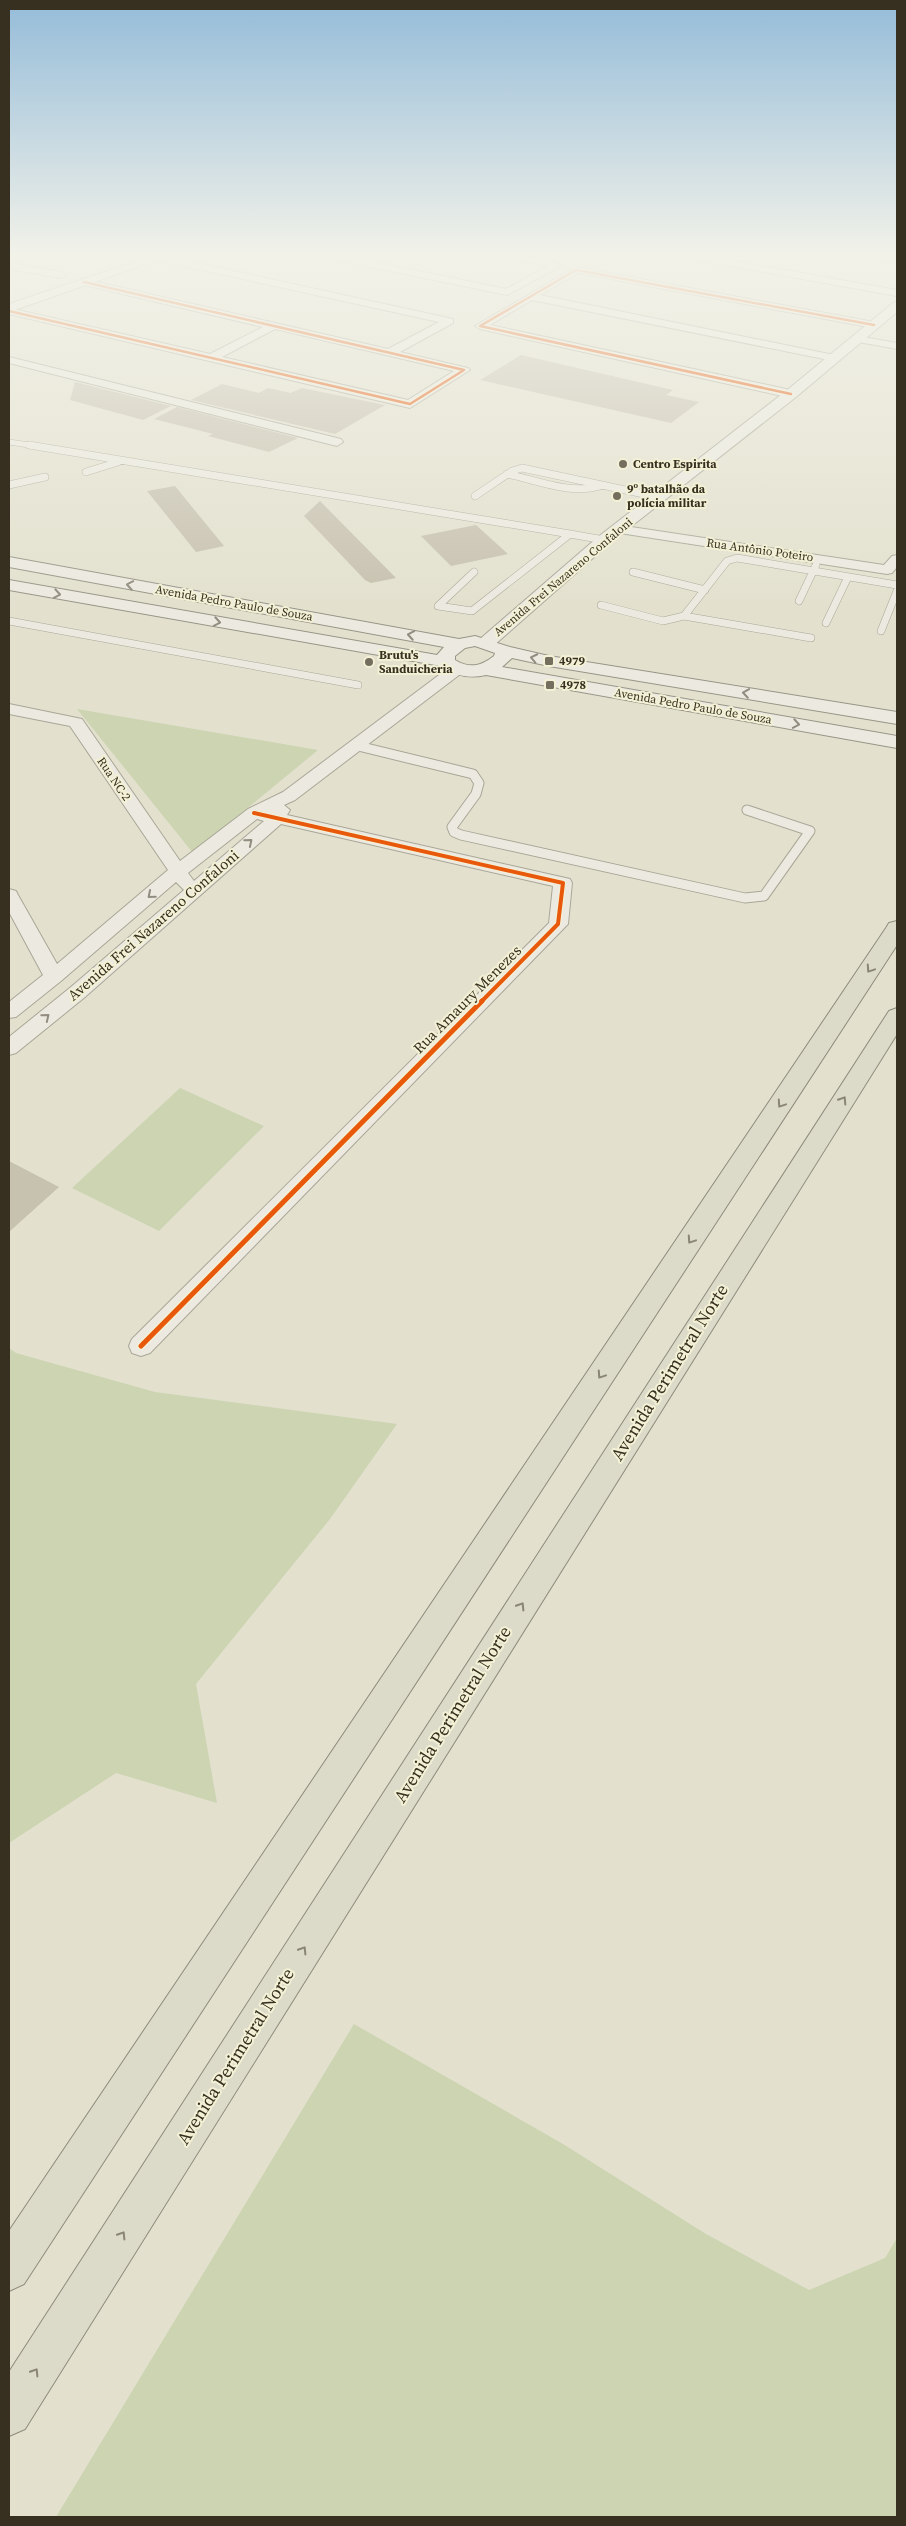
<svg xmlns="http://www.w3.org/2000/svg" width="906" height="2526" font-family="'Source Serif 4',serif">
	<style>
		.green { fill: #ccd4b2 }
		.building { fill: #c7c1af }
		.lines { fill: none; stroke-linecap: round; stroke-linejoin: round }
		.service-far2-casing { stroke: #a9a697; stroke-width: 6 }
		.service-far1-casing { stroke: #a9a697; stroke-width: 8 }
		.service-casing { stroke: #a9a697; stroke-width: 11 }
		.minor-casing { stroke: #a9a697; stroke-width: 2 }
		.tertiary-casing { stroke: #a9a697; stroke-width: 2 }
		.secondary-casing { stroke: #989587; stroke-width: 2 }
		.trunk-casing { stroke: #8e8b7e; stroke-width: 2 }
		.service-far2 { stroke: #eceae0; stroke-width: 5 }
		.service-far1 { stroke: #eceae0; stroke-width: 7 }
		.service { stroke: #eceae0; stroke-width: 9 }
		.minor { fill: #eceae0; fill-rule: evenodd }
		.tertiary { fill: #eceae0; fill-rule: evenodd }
		.secondary { fill: #eceae0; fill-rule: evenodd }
		.trunk { fill: #dcdac8; fill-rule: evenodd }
		.cycleway-far2-casing { stroke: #f3f1d5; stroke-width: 4 }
		.cycleway-far1-casing { stroke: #f3f1d5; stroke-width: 6 }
		.cycleway-casing { stroke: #f3f1d5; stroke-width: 8 }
		.cycleway-far2 { stroke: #e8590c; stroke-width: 2.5 }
		.cycleway-far1 { stroke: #e8590c; stroke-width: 4 }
		.cycleway { stroke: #e8590c; stroke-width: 5 }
		.oneway { stroke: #928d80 }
		.oneway2 { stroke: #8a8574 }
		.poi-dot { fill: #736e5d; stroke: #f3f1d5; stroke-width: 2 }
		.labels { text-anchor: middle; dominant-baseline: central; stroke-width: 4; stroke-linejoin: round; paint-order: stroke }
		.far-poi-label { font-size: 12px; font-weight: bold; fill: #373020; stroke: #f3f1d5; text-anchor: start }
		.far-street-label { font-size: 12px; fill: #373020; stroke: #f3f1d5 }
		.street-label { font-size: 15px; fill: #373020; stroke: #f3f1d5 }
		.near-street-label { font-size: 18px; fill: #373020; stroke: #f3f1d5 }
	</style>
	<rect width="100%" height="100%" fill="#e3e1ce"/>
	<path class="green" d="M 77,709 L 318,750 L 193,853 Z
		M 180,1088 L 264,1126 L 159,1231 L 72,1188 Z
		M 9,1348 L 16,1353 L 155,1392 L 397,1424 L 330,1519 L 196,1684 L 217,1803 L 116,1773 L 9,1843 Z
		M 354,2024 L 563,2144 L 706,2234 L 809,2290 L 885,2258 L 897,2238 L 897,2517 L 56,2517 Z"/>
	<path class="building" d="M 521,355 L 673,390 L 666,395 L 699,402 L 671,423 L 480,380 Z
		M 75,382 L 171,406 L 143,420 L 70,400 Z
		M 222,384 L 259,393 L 268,388 L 291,393 L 302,388 L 385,405 L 335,434 L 191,400 Z
		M 177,407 L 298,438 L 269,452 L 208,436 L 213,434 L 154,419 Z
		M 175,486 L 224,546 L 196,552 L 147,491 Z
		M 320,501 L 396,578 L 371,583 L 365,580 L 304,516 Z
		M 476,525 L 508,554 L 451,566 L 421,536 Z
		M 9,1161 L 59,1187 L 9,1232 Z"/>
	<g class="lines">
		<g class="service-far2-casing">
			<path id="service-far2" d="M 9,442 L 36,446"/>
		</g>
		<g class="service-far1-casing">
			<path id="service-far1" d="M 29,445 L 570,534 L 472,611 L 438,606 L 474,572
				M 86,472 L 118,462
				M 507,474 C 536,480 570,495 600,486
				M 9,485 L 45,477
				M 475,496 L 512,471 L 522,468 L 658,497
				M 570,534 L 604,540
				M 633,572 L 705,590
				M 799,601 L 816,565
				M 601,605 L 663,621 L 684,616
				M 9,621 L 358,685
				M 826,623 L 848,577
				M 881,631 L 897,591
				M 811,638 L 684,616 L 727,561 L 737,558 L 897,585"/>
		</g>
		<g class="service-casing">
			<path id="service" d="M 354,745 L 473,774 L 479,783 L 476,794 L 452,827 L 454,832 L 461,835 L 745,898 L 764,896 L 810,831 L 747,810"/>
		</g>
		<g class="minor-casing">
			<path id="minor" d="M 312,253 L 330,253 L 506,289 L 548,266 L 495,255 L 494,253 L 512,253 L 563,265 L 507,295 L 317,256 Z
				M 669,253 L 688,253 L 897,290 L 897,296 L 674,256 Z
				M 850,253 L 870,253 L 897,257 L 897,263 L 855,256 Z
				M 156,254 L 453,319 L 453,323 L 400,352 L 468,368 L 470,370 L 410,408 L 9,314 L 9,308 L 210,354 L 263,327 L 80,284 L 80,280 L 84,279 L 388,349 L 439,322 L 152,259 L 152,255 ZM 275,329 L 454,371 L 408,400 L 222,357 Z
				M 9,263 L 61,272 L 66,275 L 61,278 L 9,269 Z
				M 576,267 L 874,322 L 879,325 L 874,328 L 578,273 L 540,295 L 834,355 L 840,358 L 834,361 L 532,300 L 490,325 L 795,391 L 797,394 L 791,398 L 480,329 L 475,326 Z
				M 857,336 L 897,343 L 897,349 L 853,341 L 851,339 Z
				M 9,357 L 341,439 L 343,442 L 337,446 L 9,363 Z
				M 618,525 L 884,565 L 892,556 L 897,555 L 897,567 L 892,573 L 887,574 L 613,532 L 611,529 L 613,526 Z
				M 457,664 L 463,666 L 465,669 L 463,672 L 295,800 L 284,805 L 290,810 L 287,815 L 570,879 L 572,883 L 568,924 L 150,1353 L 141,1356 L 132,1353 L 129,1346 L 132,1339 L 549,923 L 553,886 L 281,824 L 85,997 L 16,1053 L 9,1055 L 9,1037 L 71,987 L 184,890 L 176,882 L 61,981 L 16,1017 L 9,1018 L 9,1002 L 43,975 L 9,912 L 9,889 L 16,891 L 18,895 L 57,964 L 168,870 L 70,726 L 9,714 L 9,704 L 82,719 L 180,861 L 248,809 L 283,792 L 451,666 ZM 257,819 L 264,821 L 194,881 L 188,873 Z"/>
		</g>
		<g class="tertiary-casing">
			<path id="tertiary" d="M 161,253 L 177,253 L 9,312 L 9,304 Z
				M 897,302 L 897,312 L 796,397 L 610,543 L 492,647 L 480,647 L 477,643 L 480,639 L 598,537 L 786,391 L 893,303 Z"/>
		</g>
		<g class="secondary-casing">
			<path id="secondary" d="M 9,557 L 459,639 L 475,636 L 510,647 L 549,656 L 897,712 L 897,724 L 549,666 L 512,658 L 502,667 L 897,736 L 897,748 L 486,675 C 469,679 455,676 441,666 L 9,590 L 9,580 L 437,655 L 444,647 L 9,567 ZM 475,646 L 495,653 L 494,656 C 481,666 470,669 455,660 L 455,656 L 465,648 Z"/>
		</g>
		<g class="trunk-casing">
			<path id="trunk" d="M 897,921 L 897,945 L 24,2284 L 9,2291 L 9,2231 L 886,928 L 889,923 Z
				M 897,1008 L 897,1034 L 25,2429 L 9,2436 L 9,2372 L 889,1011 Z"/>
		</g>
		<use href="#service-far2" class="service-far2"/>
		<use href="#service-far1" class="service-far1"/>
		<use href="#service" class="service"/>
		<use href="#minor" class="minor"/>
		<use href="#tertiary" class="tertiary"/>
		<use href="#secondary" class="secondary"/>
		<use href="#trunk" class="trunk"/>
		<g class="cycleway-far2-casing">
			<path id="cycleway-far2" d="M 9,311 L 410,404 L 464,370 L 84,282
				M 791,394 L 480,326 L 576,270 L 874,325"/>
		</g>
		<g class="cycleway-far1-casing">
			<path id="cycleway-far1" d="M 254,813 L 563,883 L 558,924 L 481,1002"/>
		</g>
		<g class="cycleway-casing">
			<path id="cycleway" d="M 141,1346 L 482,1001"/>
		</g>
		<use href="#cycleway-far2" class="cycleway-far2"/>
		<use href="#cycleway-far1" class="cycleway-far1"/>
		<use href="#cycleway" class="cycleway"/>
	</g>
	<defs><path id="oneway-chevron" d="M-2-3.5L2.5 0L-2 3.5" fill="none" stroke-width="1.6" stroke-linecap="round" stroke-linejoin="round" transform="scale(1.25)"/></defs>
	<g class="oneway">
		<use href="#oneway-chevron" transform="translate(130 585) rotate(-170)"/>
		<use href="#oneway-chevron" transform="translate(57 594) rotate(10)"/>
		<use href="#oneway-chevron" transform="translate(217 622) rotate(10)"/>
		<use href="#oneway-chevron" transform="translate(411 635) rotate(-170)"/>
		<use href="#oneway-chevron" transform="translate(534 658) rotate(-168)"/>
		<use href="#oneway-chevron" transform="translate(746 693) rotate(-171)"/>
		<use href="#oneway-chevron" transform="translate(796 724) rotate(10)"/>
		<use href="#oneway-chevron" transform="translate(249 842) rotate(-40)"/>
		<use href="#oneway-chevron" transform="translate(151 895) rotate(140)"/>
		<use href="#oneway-chevron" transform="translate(46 1017) rotate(-39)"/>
	</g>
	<g class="oneway2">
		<use href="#oneway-chevron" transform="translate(870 969) rotate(124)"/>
		<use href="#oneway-chevron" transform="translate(843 1100) rotate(-57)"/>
		<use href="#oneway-chevron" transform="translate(781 1104) rotate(124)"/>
		<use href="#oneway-chevron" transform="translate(691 1240) rotate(124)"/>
		<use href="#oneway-chevron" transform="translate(601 1375) rotate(124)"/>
		<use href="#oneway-chevron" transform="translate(521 1606) rotate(-58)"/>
		<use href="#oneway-chevron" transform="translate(303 1950) rotate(-58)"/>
		<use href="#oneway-chevron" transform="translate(122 2235) rotate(-58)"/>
		<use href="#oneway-chevron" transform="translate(35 2372) rotate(-58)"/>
	</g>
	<linearGradient id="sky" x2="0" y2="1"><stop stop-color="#95bcd9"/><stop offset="0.42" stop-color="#f2f2e9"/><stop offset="1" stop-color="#f2f2e9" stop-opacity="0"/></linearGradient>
	<rect width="906" height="606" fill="url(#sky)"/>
	<g class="poi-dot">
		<circle cx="623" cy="464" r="5"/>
		<circle cx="617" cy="496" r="5"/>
		<rect x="544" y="656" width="10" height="10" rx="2.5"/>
		<circle cx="369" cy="662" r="5"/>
		<rect x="545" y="680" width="10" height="10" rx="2.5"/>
	</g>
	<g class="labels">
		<g class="far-poi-label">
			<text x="633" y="464">Centro Espirita</text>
			<text x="627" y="489">9º batalhão da<tspan x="627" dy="14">polícia militar</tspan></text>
			<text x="379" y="655">Brutu's<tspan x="379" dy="14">Sanduicheria</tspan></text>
			<text x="559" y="661">4979</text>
			<text x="560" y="685">4978</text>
		</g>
		<g class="far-street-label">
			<text transform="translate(760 550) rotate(8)">Rua Antônio Poteiro</text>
			<text transform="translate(563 577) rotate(-40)">Avenida Frei Nazareno Confaloni</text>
			<text transform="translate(234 603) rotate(10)">Avenida Pedro Paulo de Souza</text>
			<text transform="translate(693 706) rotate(10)">Avenida Pedro Paulo de Souza</text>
			<text transform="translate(114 779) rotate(56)">Rua NC-2</text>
		</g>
		<g class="street-label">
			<text transform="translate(153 925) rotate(-41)">Avenida Frei Nazareno Confaloni</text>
			<text transform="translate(467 999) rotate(-45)">Rua Amaury Menezes</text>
		</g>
		<g class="near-street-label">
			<text transform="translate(669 1372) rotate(-58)">Avenida Perimetral Norte</text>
			<text transform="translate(452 1714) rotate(-58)">Avenida Perimetral Norte</text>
			<text transform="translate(235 2056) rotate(-58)">Avenida Perimetral Norte</text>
		</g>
	</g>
	<rect width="906" height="2526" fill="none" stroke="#373020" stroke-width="20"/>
</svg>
